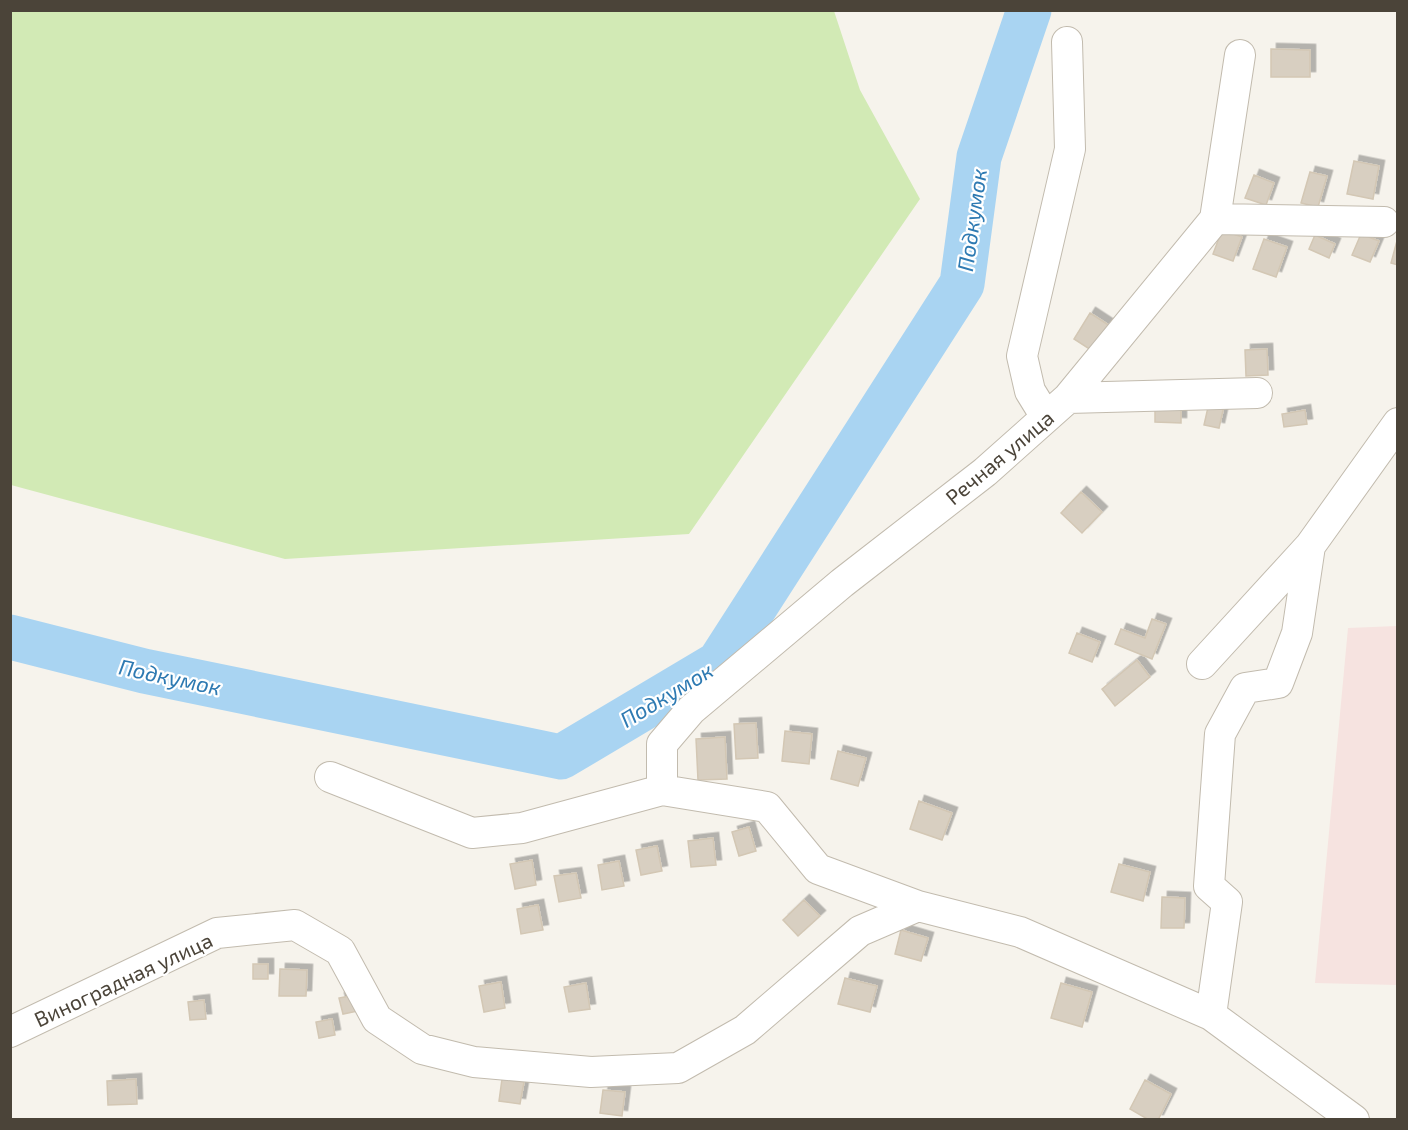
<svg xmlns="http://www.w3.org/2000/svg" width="1408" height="1130" font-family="'Exo 2',sans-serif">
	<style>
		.medical { fill: #f6e3e0 }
		.green { fill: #d2eab5 }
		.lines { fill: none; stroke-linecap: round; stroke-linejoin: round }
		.river { stroke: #a9d4f2; stroke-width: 45 }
		.building { fill: #d8cfc1; stroke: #d3c7b4; stroke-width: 1.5; filter: url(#shadow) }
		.minor-casing { stroke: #c2bbae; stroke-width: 32 }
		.minor { stroke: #fff; stroke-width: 30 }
		.labels { text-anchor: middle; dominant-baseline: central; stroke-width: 4.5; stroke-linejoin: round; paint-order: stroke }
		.street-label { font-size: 21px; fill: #4b4439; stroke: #fff }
		.water-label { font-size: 22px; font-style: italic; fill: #2e7ab2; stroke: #fff }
	</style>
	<defs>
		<filter id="shadow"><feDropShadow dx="5.5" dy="-5.5" stdDeviation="0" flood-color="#0004"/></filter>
	</defs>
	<rect width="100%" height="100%" fill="#f6f3ec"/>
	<path class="medical" d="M 1397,626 L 1397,985 L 1315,983 L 1348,628 Z"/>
	<path class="green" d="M 10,11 L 834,11 L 860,90 L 920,199 L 689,534 L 285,559 L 11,485 Z"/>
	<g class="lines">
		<path class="river" d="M 10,637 L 144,671 L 561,757 L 719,663 L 962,284 L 979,157 L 1029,10"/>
	</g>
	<path class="building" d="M 1271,49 L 1310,50 L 1310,77 L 1271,77 Z
		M 1354,161 L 1379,166 L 1373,199 L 1347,194 Z
		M 1310,172 L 1327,176 L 1318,207 L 1301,203 Z
		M 1254,175 L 1274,183 L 1266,205 L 1245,198 Z
		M 1222,230 L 1242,237 L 1233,261 L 1213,254 Z
		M 1361,234 L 1379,241 L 1370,262 L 1352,255 Z
		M 1315,235 L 1335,244 L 1329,258 L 1309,249 Z
		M 1398,237 L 1398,265 L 1391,263 Z
		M 1264,239 L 1287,247 L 1276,277 L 1253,269 Z
		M 1090,313 L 1110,326 L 1094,352 L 1074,339 Z
		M 1267,349 L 1268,375 L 1246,376 L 1245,350 Z
		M 1209,403 L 1224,406 L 1219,428 L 1204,425 Z
		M 1155,406 L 1181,406 L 1181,423 L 1155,422 Z
		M 1305,410 L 1307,424 L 1284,427 L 1282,414 Z
		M 1081,492 L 1102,512 L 1082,533 L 1061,513 Z
		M 1152,619 L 1166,624 L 1152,659 L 1115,644 L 1121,629 L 1145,638 Z
		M 1077,633 L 1100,642 L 1092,662 L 1069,653 Z
		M 1137,660 L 1150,677 L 1115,706 L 1102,689 Z
		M 756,723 L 758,758 L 736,759 L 734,724 Z
		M 785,731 L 812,734 L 809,764 L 782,761 Z
		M 725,737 L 727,779 L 698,780 L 696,739 Z
		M 838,751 L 866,758 L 858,786 L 831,779 Z
		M 919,801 L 952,813 L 942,840 L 910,829 Z
		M 749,827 L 756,851 L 739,856 L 732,832 Z
		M 713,838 L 716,865 L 691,867 L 688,841 Z
		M 657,846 L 662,871 L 641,875 L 636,850 Z
		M 532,860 L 536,885 L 515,889 L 510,864 Z
		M 619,861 L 624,886 L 602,890 L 598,865 Z
		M 1119,864 L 1150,872 L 1143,901 L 1111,892 Z
		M 576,873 L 581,898 L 559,902 L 554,876 Z
		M 1162,897 L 1185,898 L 1184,928 L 1161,928 Z
		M 804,900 L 820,916 L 798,936 L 783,920 Z
		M 538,905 L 543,930 L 521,934 L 517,909 Z
		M 901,930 L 928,938 L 921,961 L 895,954 Z
		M 253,964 L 268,964 L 268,979 L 253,979 Z
		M 280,969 L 307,970 L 306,996 L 279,996 Z
		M 845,978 L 877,986 L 870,1012 L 838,1004 Z
		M 501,982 L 505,1008 L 484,1012 L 479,986 Z
		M 586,983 L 590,1009 L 569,1012 L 564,987 Z
		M 1061,983 L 1092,992 L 1082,1027 L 1051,1018 Z
		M 355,995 L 358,1011 L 343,1014 L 339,998 Z
		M 204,1000 L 206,1019 L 190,1020 L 188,1002 Z
		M 332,1019 L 335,1035 L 319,1038 L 316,1022 Z
		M 136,1079 L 137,1104 L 108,1105 L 107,1081 Z
		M 502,1079 L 524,1082 L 520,1104 L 499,1101 Z
		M 1145,1080 L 1171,1094 L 1158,1120 L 1149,1120 L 1130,1109 Z
		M 603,1090 L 625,1092 L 622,1116 L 600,1113 Z"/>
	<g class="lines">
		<g class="minor-casing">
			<path id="minor" d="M 1215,219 L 1384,222
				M 1068,398 L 1257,393
				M 1046,417 L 1030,391 L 1022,356 L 1070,149 L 1067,42
				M 1202,664 L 1310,546
				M 330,777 L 472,833 L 522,828 L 662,790 L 767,807 L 818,869 L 918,906 L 1020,932 L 1211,1015
				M 662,790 L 662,744 L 691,710 L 842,583 L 985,472 L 1068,398 L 1215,219 L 1240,55
				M 10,1032 L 217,933 L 295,925 L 340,951 L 377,1019 L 422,1049 L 474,1062 L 591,1072 L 678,1068 L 745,1030 L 860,931 L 918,906
				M 1354,1120 L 1211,1015 L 1227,902 L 1209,886 L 1220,734 L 1245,688 L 1278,683 L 1297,633 L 1310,546 L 1398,423"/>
		</g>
		<use href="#minor" class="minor"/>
	</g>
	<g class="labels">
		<g class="street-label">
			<text transform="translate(999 457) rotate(-40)">Речная улица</text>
			<text transform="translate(123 979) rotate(-25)">Виноградная улица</text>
		</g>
		<g class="water-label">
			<text transform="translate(971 220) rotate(-82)">Подкумок</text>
			<text transform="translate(170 676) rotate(12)">Подкумок</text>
			<text transform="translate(666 694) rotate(-31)">Подкумок</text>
		</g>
	</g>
	<rect width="1408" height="1130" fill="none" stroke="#4b4439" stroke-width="24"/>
</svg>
